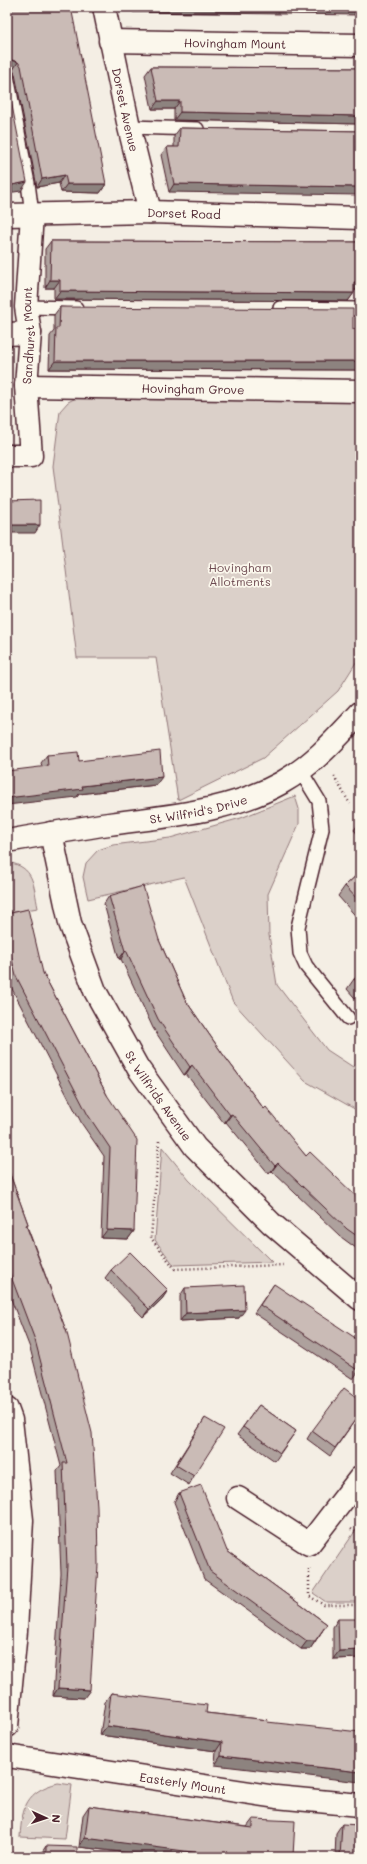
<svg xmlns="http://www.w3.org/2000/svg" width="367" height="1864" font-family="Mali,sans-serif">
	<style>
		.green { fill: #dbd0c9; stroke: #92787a }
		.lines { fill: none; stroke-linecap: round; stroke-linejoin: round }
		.service-casing { stroke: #4a1f2b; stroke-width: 16 }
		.minor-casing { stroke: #4a1f2b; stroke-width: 25 }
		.tertiary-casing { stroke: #4a1f2b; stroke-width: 25 }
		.path { stroke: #4a1f2b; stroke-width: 2.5; stroke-dasharray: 1 3; stroke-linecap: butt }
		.service { stroke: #fbf7ec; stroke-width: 13 }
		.minor { stroke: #fbf7ec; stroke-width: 22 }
		.tertiary { stroke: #fbf7ec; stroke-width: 22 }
		.wall { fill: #aea19d; stroke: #4a1f2b }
		.shaded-wall { fill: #8d837f; stroke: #4a1f2b }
		.building { fill: #cabbb6; stroke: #4a1f2b }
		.labels { text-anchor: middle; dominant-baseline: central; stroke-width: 3.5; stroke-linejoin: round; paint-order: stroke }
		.street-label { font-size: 12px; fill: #4a1f2b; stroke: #fbf7ec }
		.park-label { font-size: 12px; fill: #6e4b52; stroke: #fbf7ec }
	</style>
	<rect width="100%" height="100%" fill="#f4eee4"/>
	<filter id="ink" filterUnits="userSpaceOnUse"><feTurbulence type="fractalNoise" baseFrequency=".025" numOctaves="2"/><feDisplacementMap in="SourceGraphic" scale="8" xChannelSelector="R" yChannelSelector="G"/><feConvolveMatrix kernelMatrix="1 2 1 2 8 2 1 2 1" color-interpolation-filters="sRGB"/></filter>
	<g filter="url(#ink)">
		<path class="green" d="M 78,397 L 360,400 L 360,656 L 338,691 L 263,758 L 178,800 L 156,658 L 77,658 L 53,466 L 60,411 L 68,402 Z
			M 295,796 L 299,809 L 299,824 L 268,894 L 269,935 L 277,985 L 327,1050 L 353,1067 L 360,1062 L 360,1112 L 305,1081 L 233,1002 L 184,877 L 88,899 L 83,877 L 86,863 L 98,850 L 113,845 L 170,838 L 241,818 Z
			M 7,862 C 35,867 33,884 38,908 L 7,913 Z
			M 162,1147 L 189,1180 L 272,1262 L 174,1265 L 155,1240 Z
			M 360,1524 L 360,1602 L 326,1602 L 313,1593 Z
			M 58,1783 L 72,1785 L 65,1839 L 20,1837 C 22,1807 26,1791 58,1783 Z"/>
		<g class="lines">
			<g class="service-casing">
				<path id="service" d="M 7,76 L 28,183 L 32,214
					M 129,127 L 197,129
					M 26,307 L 76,308
					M 280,308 L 360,309
					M 300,770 L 319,801 L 322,829 L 298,927 L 300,953 L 306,966 L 348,1018"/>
			</g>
			<g class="minor-casing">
				<g id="minor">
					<path id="s1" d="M 104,7 L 129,127 L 150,212"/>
					<path id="s2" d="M 110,41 L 360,45"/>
					<path id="s3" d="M 7,215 L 150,212 L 360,218"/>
					<path d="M 7,334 L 30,333"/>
					<path id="s4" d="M 26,386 L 360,391"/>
					<path id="s5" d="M 7,456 L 31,456 L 26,386 L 30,333 L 26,307 L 32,214"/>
					<path id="s6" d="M 51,833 L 70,923 L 95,991 L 138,1068 L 195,1147 L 271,1223 L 360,1299"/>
					<path d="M 7,1409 L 11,1420 L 22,1520 L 16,1631 L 7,1726"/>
					<path d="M 238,1498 L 309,1544 L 360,1478"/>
					<path id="s7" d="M 7,1756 L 276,1797 L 360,1805"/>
				</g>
			</g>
			<g class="tertiary-casing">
				<g id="tertiary">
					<path id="s8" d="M 7,841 C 41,835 75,829 109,824 C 167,816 229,812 281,783 C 313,765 336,739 360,713"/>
				</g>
			</g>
			<path class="path" d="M 334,776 L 350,804
				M 159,1141 L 151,1238 L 175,1269 L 283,1265
				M 351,1529 L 360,1536
				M 309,1569 L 309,1596 L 324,1605 L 360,1605"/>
			<use href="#service" class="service"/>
			<use href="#minor" class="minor"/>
			<use href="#tertiary" class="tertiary"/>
		</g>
		<path class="wall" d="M 7,7 L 106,184 L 100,193 L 61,192 L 59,183 L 37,187 L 15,74 L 13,70 Z
			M 132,7 L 360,7 L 133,12 Z
			M 151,67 L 360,68 L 360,124 L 174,120 L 174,109 L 152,109 L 145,75 Z
			M 180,128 L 360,131 L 169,192 L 161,155 L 167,147 L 174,147 L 174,136 Z
			M 51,241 L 360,242 L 360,290 L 354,290 L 354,293 L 348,301 L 54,299 L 54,288 L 45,288 L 45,249 Z
			M 60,307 L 353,329 L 360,329 L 360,370 L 49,369 L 50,336 L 54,331 L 54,315 Z
			M 47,755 L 79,761 L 156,785 L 79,794 L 77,797 L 42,766 L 41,763 Z
			M 360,822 L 360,837 L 354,830 Z
			M 360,872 L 360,921 L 338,896 L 345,886 Z
			M 109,896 L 159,940 L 186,1001 L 222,1053 L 264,1109 L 306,1156 L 360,1200 L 360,1251 L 341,1237 L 272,1171 L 269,1174 L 226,1122 L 224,1123 L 186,1074 L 184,1075 L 153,1028 L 121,959 L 119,959 L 104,904 Z
			M 7,914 L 43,973 L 107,1095 L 134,1231 L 128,1239 L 101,1238 L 104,1156 L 82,1124 L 10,985 L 7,971 Z
			M 360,974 L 360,1004 L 347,989 L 354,979 Z
			M 7,1166 L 28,1224 L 27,1226 L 67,1333 L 84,1698 L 53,1696 L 61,1574 L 57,1471 L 61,1466 L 30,1348 L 7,1289 Z
			M 111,1270 L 168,1290 L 162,1299 L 143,1317 L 105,1278 Z
			M 274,1284 L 360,1369 L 353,1379 L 254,1313 Z
			M 185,1288 L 239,1318 L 180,1321 L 180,1296 Z
			M 259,1405 L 296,1431 L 275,1461 L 237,1435 Z
			M 360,1413 L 330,1456 L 307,1439 L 312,1431 Z
			M 205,1418 L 194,1476 L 189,1485 L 170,1473 Z
			M 179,1493 L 227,1551 L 327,1624 L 310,1649 L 301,1649 L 204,1579 L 174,1502 Z
			M 338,1619 L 360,1658 L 333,1659 L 333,1627 Z
			M 111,1693 L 206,1713 L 268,1720 L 215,1765 L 216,1751 L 100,1735 L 105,1702 Z
			M 89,1806 L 247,1827 L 253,1819 L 293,1856 L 292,1857 L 162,1857 L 79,1847 L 83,1815 Z
			M 342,1824 L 360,1857 L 335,1857 L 336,1833 Z
			M 46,1846 L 77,1857 L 40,1857 L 40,1855 Z"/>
		<path class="shaded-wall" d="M 137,7 L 360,7 L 360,15 L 133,12 Z
			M 12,60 L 18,62 L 13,70 L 7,69 L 7,62 Z
			M 158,101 L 180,101 L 174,109 L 152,109 Z
			M 180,112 L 360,116 L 360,124 L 174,120 Z
			M 65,175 L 59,183 L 37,187 L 42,179 Z
			M 27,182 L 21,191 L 7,193 L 7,186 Z
			M 67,184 L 106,184 L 100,193 L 61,192 Z
			M 174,184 L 360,187 L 360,195 L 169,192 Z
			M 50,280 L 60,280 L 54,288 L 45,288 Z
			M 354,282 L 360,282 L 360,290 L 348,290 Z
			M 60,291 L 354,293 L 348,301 L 54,299 Z
			M 55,361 L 360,361 L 360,370 L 49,369 Z
			M 7,525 L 40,525 L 35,533 L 7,533 Z
			M 162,777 L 156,785 L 79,794 L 77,797 L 7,805 L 7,798 L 82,786 Z
			M 126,950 L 121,959 L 119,959 L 125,951 Z
			M 192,1065 L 186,1074 L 184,1075 L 190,1067 Z
			M 232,1114 L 226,1122 L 224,1123 L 230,1115 Z
			M 278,1163 L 272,1171 L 269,1174 L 275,1166 Z
			M 107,1230 L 134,1231 L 128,1239 L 101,1238 Z
			M 168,1290 L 162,1299 L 143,1317 L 149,1309 Z
			M 245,1310 L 239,1318 L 180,1321 L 186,1313 Z
			M 327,1624 L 310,1649 L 301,1649 L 307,1641 Z
			M 360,1650 L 360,1658 L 333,1659 L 339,1651 Z
			M 58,1688 L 90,1690 L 84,1698 L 53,1696 Z
			M 107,1726 L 222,1742 L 216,1751 L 100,1735 Z
			M 221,1756 L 360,1772 L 360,1782 L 215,1765 Z
			M 85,1838 L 230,1853 L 293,1856 L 292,1857 L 162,1857 L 79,1847 Z"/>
		<path class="building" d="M 7,7 L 71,7 L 106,184 L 67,184 L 65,175 L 42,179 L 21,66 L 18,62 L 12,60 L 7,62 L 7,63 Z
			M 151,67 L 360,68 L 360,116 L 180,112 L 180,101 L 158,101 Z
			M 7,80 L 27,182 L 7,186 Z
			M 180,128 L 360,131 L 360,187 L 174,184 L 167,147 L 179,147 Z
			M 51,241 L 360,242 L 360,282 L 354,282 L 354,293 L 60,291 L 60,280 L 50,280 Z
			M 60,307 L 353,309 L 353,329 L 360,329 L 360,361 L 55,361 L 56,328 L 59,328 Z
			M 40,500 L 40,525 L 7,525 L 7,501 Z
			M 160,751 L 162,777 L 82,786 L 83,789 L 7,798 L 7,771 L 48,766 L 47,755 L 78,752 L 79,761 Z
			M 360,872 L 360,902 L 345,886 Z
			M 143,886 L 159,940 L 186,1001 L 222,1053 L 264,1109 L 266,1107 L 306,1156 L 310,1152 L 360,1200 L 360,1238 L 347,1229 L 278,1163 L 275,1166 L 232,1114 L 230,1115 L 192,1065 L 190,1067 L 158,1019 L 126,950 L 125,951 L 109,896 Z
			M 28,909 L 43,973 L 107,1095 L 137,1140 L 134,1231 L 107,1230 L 110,1148 L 88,1115 L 16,976 L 7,939 L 7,914 Z
			M 360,974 L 360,985 L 354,979 Z
			M 7,1166 L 28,1224 L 26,1225 L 67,1333 L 92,1433 L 97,1506 L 98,1565 L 90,1690 L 58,1688 L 67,1566 L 63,1463 L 67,1463 L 35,1340 L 7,1266 Z
			M 130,1252 L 168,1290 L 149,1309 L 111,1270 Z
			M 274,1284 L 360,1341 L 360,1369 L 359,1371 L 260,1305 Z
			M 244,1285 L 245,1310 L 186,1313 L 185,1288 Z
			M 344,1388 L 360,1400 L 360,1413 L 335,1448 L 312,1431 Z
			M 259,1405 L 296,1431 L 280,1453 L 243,1427 Z
			M 205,1418 L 224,1429 L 194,1476 L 176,1465 Z
			M 201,1485 L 227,1551 L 327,1624 L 315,1641 L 307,1641 L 210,1571 L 179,1493 Z
			M 338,1619 L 360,1619 L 360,1650 L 339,1651 Z
			M 111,1693 L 207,1705 L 206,1713 L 268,1720 L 267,1722 L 360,1732 L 360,1772 L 221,1756 L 222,1742 L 107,1726 Z
			M 89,1806 L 253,1828 L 253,1819 L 295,1821 L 293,1856 L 230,1853 L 230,1857 L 85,1838 Z
			M 342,1824 L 360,1825 L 360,1857 L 340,1857 Z
			M 46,1846 L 77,1847 L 77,1857 L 46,1857 Z"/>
	</g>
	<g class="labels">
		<g class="street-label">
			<text stroke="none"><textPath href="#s2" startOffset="125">Hovingham Mount</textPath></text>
			<text stroke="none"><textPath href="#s1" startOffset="105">Dorset Avenue</textPath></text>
			<text stroke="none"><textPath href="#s3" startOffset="177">Dorset Road</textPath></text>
			<text stroke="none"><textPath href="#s5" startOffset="145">Sandhurst Mount</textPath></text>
			<text stroke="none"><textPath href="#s4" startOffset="167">Hovingham Grove</textPath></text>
			<text stroke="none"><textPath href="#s8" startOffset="194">St Wilfrid's Drive</textPath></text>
			<text stroke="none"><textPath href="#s6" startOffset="287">St Wilfrids Avenue</textPath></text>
			<text stroke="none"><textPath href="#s7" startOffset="178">Easterly Mount</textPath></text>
		</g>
		<g class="park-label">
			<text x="240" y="567">Hovingham<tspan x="240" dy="14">Allotments</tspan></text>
		</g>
	</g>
	<rect width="367" height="1864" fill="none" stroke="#fbf7ec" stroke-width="24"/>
	<rect x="12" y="12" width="343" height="1840" fill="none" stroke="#4a1f2b" stroke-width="1.5" filter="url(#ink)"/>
	<g transform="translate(46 1818) rotate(93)" stroke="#fbf7ec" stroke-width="3" paint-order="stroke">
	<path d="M0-3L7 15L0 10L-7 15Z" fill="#4a1f2b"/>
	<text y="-6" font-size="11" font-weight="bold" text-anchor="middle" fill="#4a1f2b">N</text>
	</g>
</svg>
